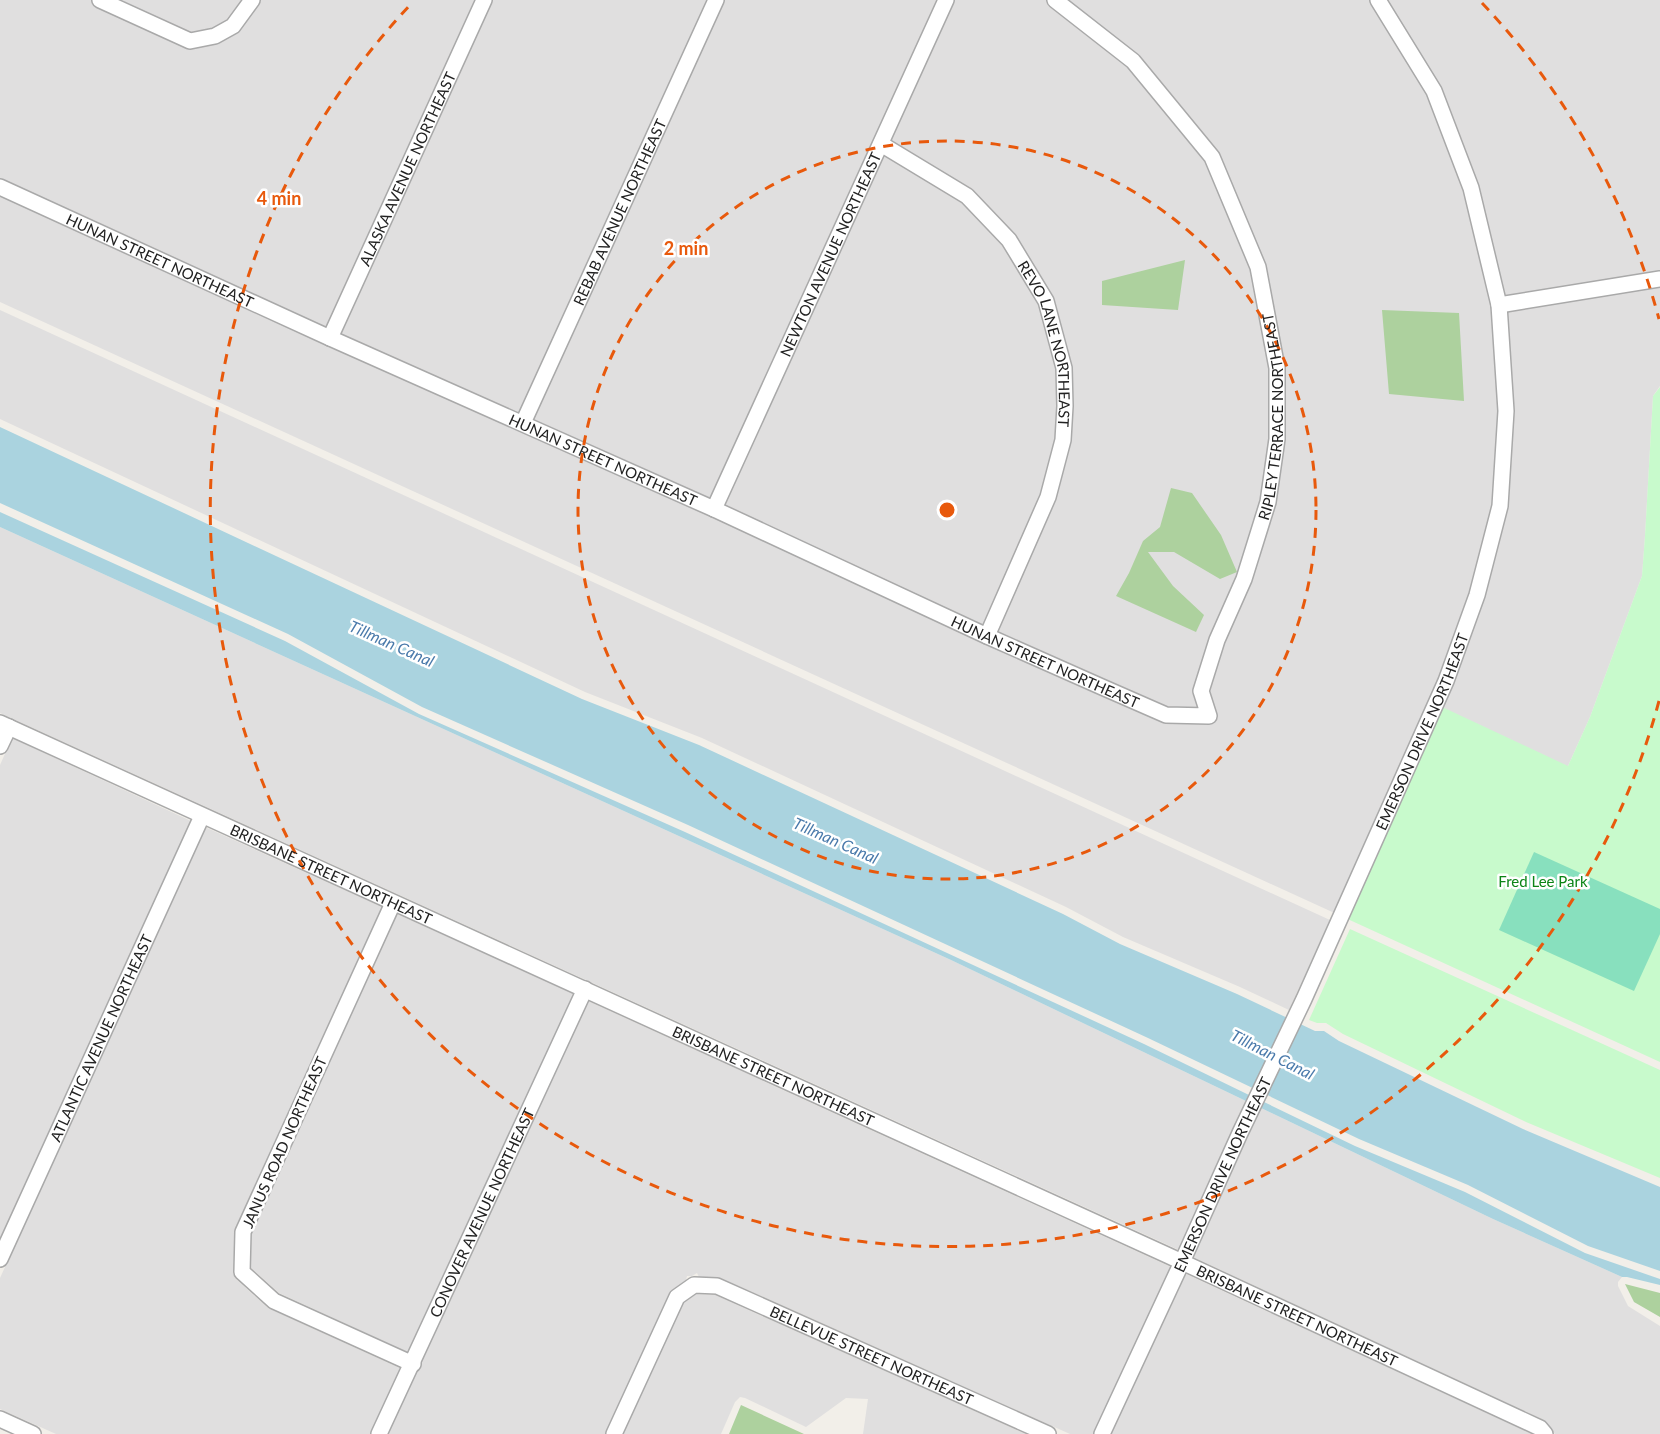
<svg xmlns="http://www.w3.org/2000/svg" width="1660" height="1434" font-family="Lato,sans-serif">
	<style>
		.residential { fill: #e0dfdf }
		.forest { fill: #add19e }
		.park { fill: #c8facc }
		.pitch { fill: #88e0be }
		.water { fill: #aad3df }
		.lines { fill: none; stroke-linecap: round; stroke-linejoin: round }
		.minor-casing { stroke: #a9a9a9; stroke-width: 18 }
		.minor { stroke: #fff; stroke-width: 15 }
		.ring { fill: none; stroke: #e8590c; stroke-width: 3; stroke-dasharray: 10 8 }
		.labels { text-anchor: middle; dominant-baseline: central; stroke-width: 5; stroke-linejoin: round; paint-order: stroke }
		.street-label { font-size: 15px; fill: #222; stroke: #fff }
		.park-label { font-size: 15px; fill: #0c8416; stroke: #fff }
		.water-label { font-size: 16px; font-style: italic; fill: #4a7aab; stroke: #fff }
		.centre { fill: #e8590c; stroke: #fff; stroke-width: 3 }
		.ring-label { font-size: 18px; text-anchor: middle; font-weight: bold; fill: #e8590c; stroke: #fff; stroke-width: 5; stroke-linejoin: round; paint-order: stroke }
	</style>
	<rect width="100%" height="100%" fill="#f2efe9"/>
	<path class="residential" d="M 0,0 L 1660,0 L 1660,386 L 1653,396 L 1645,536 L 1642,576 L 1590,717 L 1568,766 L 1341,916 L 0,302 Z
		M 0,310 L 1330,920 L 1289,1010 L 1240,987 L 1123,937 L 1066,907 L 702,738 L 585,692 L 0,419 Z
		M 0,527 L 951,960 L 1246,1101 L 1179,1250 L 0,713 Z
		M 12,738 L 191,821 L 0,1239 L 0,765 Z
		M 205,827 L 382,907 L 235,1233 L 234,1272 L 236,1279 L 268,1308 L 402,1369 L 370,1434 L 56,1434 L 0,1409 L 0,1278 Z
		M 397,914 L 574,994 L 409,1353 L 279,1293 L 250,1267 L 251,1233 Z
		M 588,1001 L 1171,1267 L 1093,1434 L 1070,1434 L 721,1278 L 699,1277 L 697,1273 L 692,1276 L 687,1276 L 686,1280 L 670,1294 L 605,1434 L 388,1434 Z
		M 1261,1108 L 1493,1219 L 1622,1277 L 1618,1282 L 1618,1286 L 1628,1306 L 1660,1326 L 1660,1434 L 1555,1434 L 1544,1420 L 1193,1257 Z
		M 1186,1274 L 1532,1434 L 1111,1434 Z
		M 696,1294 L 715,1295 L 1026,1434 L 863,1434 L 868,1399 L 846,1398 L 806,1427 L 745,1398 L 740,1397 L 735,1402 L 721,1434 L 622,1434 L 683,1303 Z"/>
	<path class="forest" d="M 1185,260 L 1178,310 L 1102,305 L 1102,281 Z
		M 1382,310 L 1459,313 L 1464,401 L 1389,394 Z
		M 1171,488 L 1192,493 L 1221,535 L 1237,572 L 1220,579 L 1174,552 L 1148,552 L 1173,586 L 1204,615 L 1196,632 L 1116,596 L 1129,573 L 1143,541 L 1160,527 Z
		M 1625,1284 L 1660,1293 L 1660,1317 L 1634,1302 Z
		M 741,1405 L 804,1434 L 729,1434 Z"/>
	<path class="park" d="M 1660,387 L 1660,1062 L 1341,916 L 1438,705 L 1568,766 L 1590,717 L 1642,576 L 1645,536 L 1653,396 Z
		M 1350,929 L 1660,1070 L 1660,1178 L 1526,1122 L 1343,1034 L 1326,1023 L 1317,1023 L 1309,1020 Z"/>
	<path class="pitch" d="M 1534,852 L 1660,909 L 1660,934 L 1634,991 L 1499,930 Z"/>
	<path class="water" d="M 0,427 L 582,699 L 699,745 L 1063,914 L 1120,944 L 1237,994 L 1315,1031 L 1324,1031 L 1339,1041 L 1523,1129 L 1660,1187 L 1660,1271 L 1588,1246 L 1468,1185 L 1359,1139 L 1148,1038 L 688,825 L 422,707 L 288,634 L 0,503 Z
		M 0,512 L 285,641 L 419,714 L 685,832 L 1144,1044 L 1249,1095 L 1246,1101 L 951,960 L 0,527 Z
		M 1264,1102 L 1355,1146 L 1465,1192 L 1585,1253 L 1660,1279 L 1660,1285 L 1627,1277 L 1622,1277 L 1493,1219 L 1261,1108 Z"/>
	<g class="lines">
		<g class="minor-casing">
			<g id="minor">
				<path d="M 100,0 L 190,41 L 215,36 L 233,26 L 252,0"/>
				<path id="s1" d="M 881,144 L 967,196 L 1009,240 L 1046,301 L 1064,368 L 1065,406 L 1063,440 L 1048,497 L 987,636"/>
				<path id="s2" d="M 0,187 L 330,338 L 714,509 L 987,636 L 1102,687 L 1166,715 L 1209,716 L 1201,691 L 1217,640 L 1244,579 L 1268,502 L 1277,439 L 1277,368 L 1258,267 L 1212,157 L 1133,61 L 1055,0"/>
				<path d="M 1499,305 L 1660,279"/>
				<path id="s3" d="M 330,338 L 484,0"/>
				<path id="s4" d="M 523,423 L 716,0"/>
				<path id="s5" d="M 714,509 L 946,0"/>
				<path id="s6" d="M 0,723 L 1167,1255 L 1540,1428 L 1545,1434"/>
				<path d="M 0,746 L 9,727"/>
				<path d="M 393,903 L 243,1232 L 242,1272 L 274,1301 L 413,1364"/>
				<path id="s7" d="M 0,1259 L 202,816"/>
				<path d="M 0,1419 L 33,1434"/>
				<path id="s8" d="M 379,1434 L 585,989"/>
				<path id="s9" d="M 614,1434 L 677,1297 L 694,1285 L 717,1286 L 1048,1434"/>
				<path id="s10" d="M 1102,1434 L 1182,1262 L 1240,1133 L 1304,999 L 1446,681 L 1477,595 L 1500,506 L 1506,411 L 1499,305 L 1471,188 L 1434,91 L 1378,0"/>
			</g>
		</g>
		<use href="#minor" class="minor"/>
	</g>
	<g class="ring">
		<circle cx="947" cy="510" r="369"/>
		<path d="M1659 701A737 737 0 1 1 412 3M1482 3A737 737 0 0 1 1659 319"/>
	</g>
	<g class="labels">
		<g class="street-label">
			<text stroke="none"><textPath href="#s3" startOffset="186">ALASKA AVENUE NORTHEAST</textPath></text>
			<text stroke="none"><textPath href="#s4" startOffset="232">REBAB AVENUE NORTHEAST</textPath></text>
			<text stroke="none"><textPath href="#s5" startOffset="280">NEWTON AVENUE NORTHEAST</textPath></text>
			<text stroke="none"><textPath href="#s2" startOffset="176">HUNAN STREET NORTHEAST</textPath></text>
			<text stroke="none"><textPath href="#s1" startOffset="274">REVO LANE NORTHEAST</textPath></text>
			<text stroke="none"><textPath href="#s2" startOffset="1636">RIPLEY TERRACE NORTHEAST</textPath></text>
			<text stroke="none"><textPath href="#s2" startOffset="662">HUNAN STREET NORTHEAST</textPath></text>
			<text stroke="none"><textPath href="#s2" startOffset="1148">HUNAN STREET NORTHEAST</textPath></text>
			<text stroke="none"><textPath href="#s10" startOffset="772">EMERSON DRIVE NORTHEAST</textPath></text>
			<text stroke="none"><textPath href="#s6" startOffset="364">BRISBANE STREET NORTHEAST</textPath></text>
			<text stroke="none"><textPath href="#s7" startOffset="243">ATLANTIC AVENUE NORTHEAST</textPath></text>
			<text stroke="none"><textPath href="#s6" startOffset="850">BRISBANE STREET NORTHEAST</textPath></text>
			<text transform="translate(284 1142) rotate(-66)">JANUS ROAD NORTHEAST</text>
			<text stroke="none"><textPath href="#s10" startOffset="286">EMERSON DRIVE NORTHEAST</textPath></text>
			<text stroke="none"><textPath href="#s8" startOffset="244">CONOVER AVENUE NORTHEAST</textPath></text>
			<text stroke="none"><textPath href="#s6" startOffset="1426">BRISBANE STREET NORTHEAST</textPath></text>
			<text stroke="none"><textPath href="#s9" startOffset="364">BELLEVUE STREET NORTHEAST</textPath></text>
		</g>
		<g class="park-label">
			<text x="1543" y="881">Fred Lee Park</text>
		</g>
		<g class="water-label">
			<text transform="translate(392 643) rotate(24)">Tillman Canal</text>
			<text transform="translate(836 840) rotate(24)">Tillman Canal</text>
			<text transform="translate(1273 1054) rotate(27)">Tillman Canal</text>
		</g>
	</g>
	<circle cx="947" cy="510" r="9" class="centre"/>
	<g class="ring-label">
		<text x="279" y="205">4 min</text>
		<text x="686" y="255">2 min</text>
	</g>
</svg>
